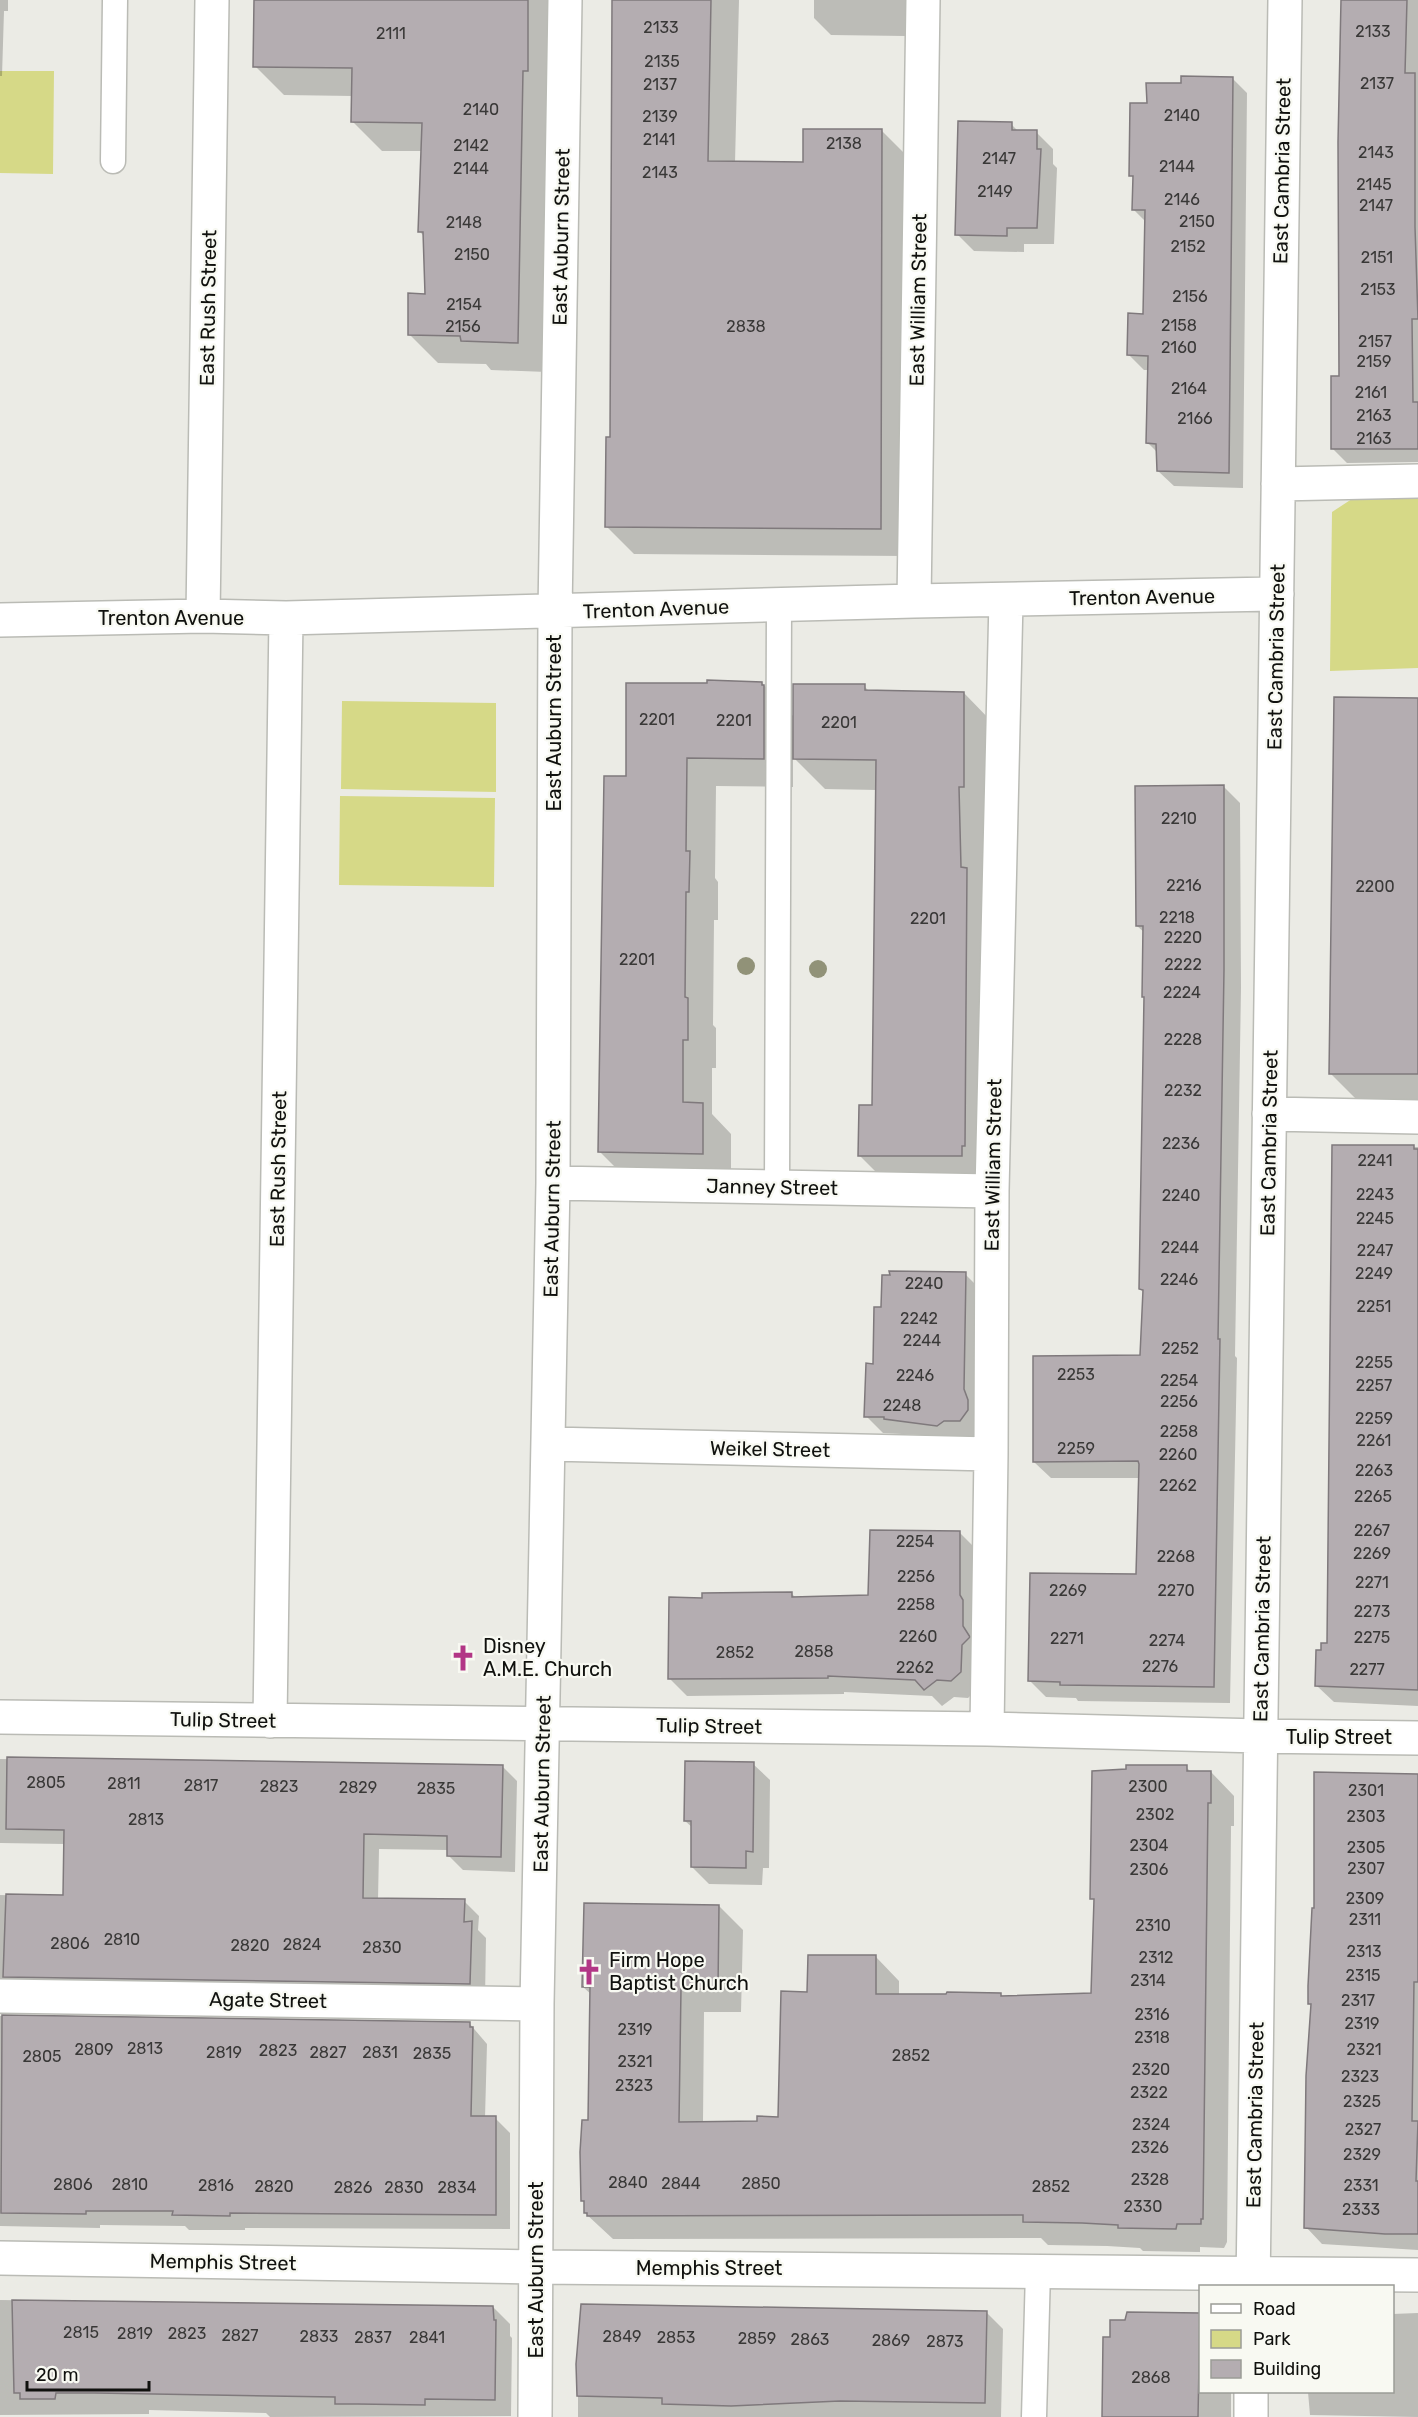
<svg xmlns="http://www.w3.org/2000/svg" width="1418" height="2417" font-family="Rubik,sans-serif">
	<style>
		.green { fill: #d6d987 }
		.shadow { fill: #0003 }
		.building { fill: #b4adb1; stroke: #7f797c; stroke-width: 1.5 }
		.lines { fill: none; stroke-linecap: round; stroke-linejoin: round }
		.lane-casing { stroke: #babbb5; stroke-width: 27 }
		.street-casing { stroke: #babbb5; stroke-width: 36 }
		.lane { stroke: #fff; stroke-width: 24 }
		.street { stroke: #fff; stroke-width: 33 }
		.tree { fill: #919278 }
		.labels { text-anchor: middle; dominant-baseline: central; stroke-width: 4.5; stroke-linejoin: round; paint-order: stroke }
		.number-label { font-size: 16px; fill: #393837 }
		.street-label { font-size: 20px; fill: #10110e; stroke: #f8f9f2 }
		.poi-label { font-size: 20px; fill: #10110e; stroke: #f8f9f2; text-anchor: start }
	</style>
	<rect width="100%" height="100%" fill="#ebebe5"/>
	<path class="green" d="M 0,71 L 54,71 L 53,174 L 0,173 Z
		M 1418,494 L 1418,668 L 1330,671 L 1332,512 L 1358,495 Z
		M 342,701 L 496,703 L 496,792 L 341,789 Z
		M 340,796 L 495,798 L 494,887 L 339,885 Z"/>
	<path class="shadow" d="M 0,0 L 8,0 L 8,11 L 4,11 L 2,76 L 0,76 Z
		M 256,0 L 557,0 L 547,372 L 491,370 L 486,364 L 438,363 L 409,334 L 426,295 L 425,237 L 420,232 L 423,151 L 382,151 L 353,122 L 353,96 L 284,95 L 255,66 Z
		M 614,0 L 739,0 L 735,163 L 805,164 L 881,130 L 909,158 L 907,556 L 634,554 L 607,527 L 612,439 Z
		M 814,0 L 906,0 L 905,36 L 831,35 L 814,18 Z
		M 1342,0 L 1418,0 L 1418,462 L 1347,463 L 1333,449 L 1340,378 Z
		M 1232,78 L 1247,93 L 1243,488 L 1174,486 L 1158,471 L 1158,453 L 1148,443 L 1149,370 L 1144,370 L 1129,355 L 1144,315 L 1146,222 L 1133,209 L 1134,179 L 1131,175 L 1148,105 L 1182,84 Z
		M 1011,124 L 1019,132 L 1036,132 L 1053,149 L 1053,164 L 1057,168 L 1054,244 L 1024,244 L 1024,252 L 974,251 L 957,234 Z
		M 762,683 L 794,717 L 864,686 L 870,692 L 964,693 L 994,724 L 995,1176 L 890,1186 L 859,1155 L 873,1106 L 877,790 L 825,789 L 793,757 L 793,787 L 716,786 L 715,878 L 718,882 L 718,920 L 714,920 L 713,1025 L 716,1028 L 716,1068 L 712,1068 L 712,1114 L 731,1134 L 731,1182 L 628,1180 L 599,1151 L 627,778 Z
		M 1418,700 L 1418,1106 L 1363,1106 L 1330,1073 Z
		M 1223,786 L 1240,803 L 1241,988 L 1235,1356 L 1237,1358 L 1230,1703 L 1078,1701 L 1076,1698 L 1046,1697 L 1029,1680 L 1138,1576 L 1140,1478 L 1051,1478 L 1034,1462 L 1142,1357 L 1144,1293 L 1140,1289 L 1146,999 L 1143,996 L 1145,933 L 1137,926 Z
		M 1333,1147 L 1418,1147 L 1418,1706 L 1334,1702 L 1317,1686 L 1322,1651 L 1328,1644 Z
		M 965,1274 L 982,1291 L 977,1438 L 883,1433 L 866,1416 L 883,1308 Z
		M 959,1532 L 976,1549 L 977,1689 L 968,1698 L 954,1697 L 942,1706 L 932,1696 L 844,1692 L 844,1694 L 687,1696 L 670,1679 L 704,1600 L 792,1594 L 796,1598 L 870,1596 Z
		M 0,1759 L 502,1766 L 517,1781 L 515,1872 L 463,1870 L 448,1855 L 448,1850 L 379,1849 L 378,1900 L 464,1901 L 479,1916 L 478,1930 L 486,1938 L 485,1999 L 0,2000 L 0,1895 L 64,1897 L 65,1844 L 0,1843 Z
		M 753,1764 L 770,1780 L 769,1868 L 763,1868 L 762,1885 L 709,1884 L 692,1867 L 693,1828 L 685,1821 Z
		M 1186,1767 L 1192,1773 L 1211,1772 L 1234,1796 L 1234,1826 L 1231,1826 L 1227,2242 L 1224,2248 L 1200,2247 L 1200,2252 L 1143,2251 L 1140,2248 L 1107,2246 L 1048,2245 L 1041,2238 L 613,2239 L 585,2213 L 585,2203 L 582,2200 L 590,2122 L 592,1995 L 583,1987 L 719,1906 L 743,1930 L 741,2012 L 704,2012 L 703,2123 L 758,2122 L 780,2119 L 809,1994 L 876,1957 L 899,1981 L 899,1995 L 1000,1994 L 1003,1997 L 1092,1994 L 1096,1902 L 1092,1898 Z
		M 1418,1776 L 1418,2250 L 1322,2244 L 1306,2227 L 1312,2006 L 1310,2003 Z
		M 0,2016 L 469,2023 L 487,2044 L 485,2118 L 495,2118 L 510,2133 L 510,2229 L 245,2228 L 245,2230 L 189,2230 L 185,2226 L 100,2225 L 100,2228 L 0,2226 Z
		M 0,2300 L 493,2307 L 510,2324 L 510,2336 L 512,2338 L 511,2416 L 270,2417 L 266,2413 L 149,2410 L 149,2414 L 0,2415 Z
		M 986,2312 L 1003,2329 L 1001,2417 L 578,2417 L 578,2364 Z
		M 1418,2313 L 1418,2417 L 1310,2415 L 1308,2392 L 1392,2392 L 1392,2314 Z
		M 1199,2315 L 1200,2392 L 1231,2392 L 1231,2417 L 1116,2417 Z"/>
	<path class="building" d="M 254,0 L 528,0 L 528,71 L 523,71 L 518,343 L 461,341 L 460,336 L 408,335 L 408,293 L 425,294 L 423,232 L 418,232 L 422,123 L 351,122 L 352,68 L 253,67 Z
		M 612,0 L 711,0 L 708,161 L 803,162 L 803,129 L 882,129 L 881,529 L 605,527 L 606,437 L 610,437 Z
		M 1341,0 L 1407,0 L 1405,73 L 1415,73 L 1415,227 L 1418,319 L 1412,319 L 1413,402 L 1418,402 L 1418,449 L 1331,449 L 1331,376 L 1339,376 L 1338,142 Z
		M 1181,76 L 1233,77 L 1229,473 L 1157,471 L 1156,444 L 1146,443 L 1148,356 L 1127,355 L 1128,313 L 1143,314 L 1145,210 L 1132,210 L 1133,176 L 1129,176 L 1130,103 L 1147,103 L 1146,83 L 1181,83 Z
		M 958,121 L 1012,122 L 1012,130 L 1037,130 L 1037,149 L 1041,149 L 1037,228 L 1007,228 L 1007,236 L 955,235 Z
		M 707,680 L 762,682 L 762,685 L 764,685 L 764,759 L 687,758 L 686,851 L 690,851 L 689,892 L 686,892 L 685,997 L 688,998 L 688,1040 L 683,1040 L 683,1102 L 703,1103 L 703,1154 L 598,1152 L 604,776 L 626,776 L 626,683 L 707,683 Z
		M 793,684 L 865,684 L 865,690 L 964,692 L 964,787 L 959,787 L 961,867 L 967,868 L 965,1146 L 962,1146 L 962,1156 L 858,1156 L 859,1105 L 872,1105 L 876,760 L 793,759 Z
		M 1334,697 L 1418,698 L 1418,1074 L 1329,1074 Z
		M 1224,785 L 1224,970 L 1218,1339 L 1220,1339 L 1214,1687 L 1060,1685 L 1060,1682 L 1028,1681 L 1030,1573 L 1136,1574 L 1139,1464 L 1138,1461 L 1033,1462 L 1033,1356 L 1140,1355 L 1143,1290 L 1139,1289 L 1144,997 L 1142,997 L 1143,926 L 1136,926 L 1135,786 Z
		M 1332,1145 L 1414,1145 L 1414,1149 L 1418,1149 L 1418,1690 L 1315,1686 L 1316,1650 L 1321,1650 L 1321,1643 L 1327,1643 Z
		M 889,1271 L 966,1272 L 964,1389 L 968,1400 L 968,1410 L 960,1421 L 944,1421 L 937,1426 L 884,1419 L 884,1417 L 864,1417 L 866,1363 L 873,1364 L 874,1307 L 881,1307 L 882,1275 L 890,1275 Z
		M 870,1530 L 960,1531 L 960,1595 L 963,1600 L 963,1626 L 970,1637 L 962,1645 L 961,1672 L 951,1681 L 937,1680 L 924,1690 L 915,1680 L 828,1676 L 828,1678 L 668,1679 L 669,1597 L 702,1598 L 702,1593 L 792,1592 L 792,1597 L 868,1595 Z
		M 7,1757 L 503,1765 L 501,1857 L 447,1856 L 447,1836 L 364,1834 L 363,1898 L 465,1899 L 464,1922 L 472,1921 L 470,1984 L 3,1977 L 6,1894 L 63,1895 L 64,1830 L 6,1829 Z
		M 685,1761 L 754,1762 L 753,1852 L 746,1851 L 746,1868 L 691,1867 L 691,1821 L 684,1821 Z
		M 1126,1765 L 1187,1765 L 1187,1771 L 1211,1771 L 1211,1803 L 1208,1803 L 1203,2219 L 1201,2219 L 1201,2224 L 1177,2224 L 1176,2229 L 1118,2228 L 1118,2225 L 1082,2223 L 1023,2222 L 1023,2215 L 587,2216 L 587,2213 L 584,2213 L 584,2201 L 581,2201 L 580,2152 L 582,2120 L 588,2120 L 590,1987 L 582,1987 L 584,1903 L 719,1905 L 718,1989 L 681,1989 L 679,2122 L 757,2121 L 757,2116 L 778,2117 L 781,1991 L 807,1992 L 808,1955 L 876,1955 L 876,1994 L 946,1994 L 947,1992 L 1001,1993 L 1001,1996 L 1091,1993 L 1094,1899 L 1090,1899 L 1092,1771 L 1126,1769 Z
		M 1314,1772 L 1418,1774 L 1418,1982 L 1414,1982 L 1412,2121 L 1418,2121 L 1416,2181 L 1418,2181 L 1418,2234 L 1385,2234 L 1304,2228 L 1306,2076 L 1311,2004 L 1308,2004 L 1308,1986 L 1312,1908 L 1314,1908 Z
		M 2,2015 L 470,2022 L 470,2027 L 473,2027 L 471,2116 L 496,2116 L 496,2215 L 230,2213 L 230,2216 L 172,2215 L 173,2211 L 86,2211 L 86,2214 L 1,2213 Z
		M 12,2300 L 493,2306 L 494,2320 L 496,2320 L 495,2400 L 425,2399 L 425,2405 L 358,2404 L 335,2404 L 335,2397 L 95,2393 L 56,2393 L 55,2399 L 20,2399 L 20,2393 L 14,2393 Z
		M 581,2304 L 987,2311 L 985,2403 L 840,2401 L 731,2406 L 662,2404 L 662,2398 L 577,2396 L 576,2364 Z
		M 1127,2312 L 1200,2313 L 1198,2417 L 1102,2417 L 1103,2337 L 1110,2337 L 1110,2320 L 1125,2320 Z"/>
	<g class="lines">
		<g class="lane-casing">
			<path id="lane" d="M 113,161 L 115,0
				M 777,1187 L 779,605
				M 1034,2417 L 1038,2271"/>
		</g>
		<g class="street-casing">
			<path id="street" d="M 1278,484 L 1418,481
				M 914,601 L 923,0
				M 203,616 L 212,0
				M 0,620 L 203,616 L 286,618 L 914,601 L 1277,594
				M 1269,1114 L 1418,1117
				M 553,1183 L 992,1191
				M 549,1444 L 991,1454
				M 0,1717 L 987,1729 L 1260,1736 L 1418,1738
				M 270,1721 L 286,618
				M 987,1729 L 991,1454 L 992,1191 L 1006,600
				M 0,1996 L 537,2004
				M 0,2258 L 536,2267 L 1418,2275
				M 1253,2286 L 1285,0
				M 535,2417 L 537,2004 L 553,1183 L 555,612 L 565,0
				M 1251,2417 L 1251,2392"/>
		</g>
		<use href="#lane" class="lane"/>
		<use href="#street" class="street"/>
	</g>
	<g class="tree">
		<circle cx="746" cy="966" r="9"/>
		<circle cx="818" cy="969" r="9"/>
	</g>
	<defs>
		<g id="church-bare" transform="scale(2.07)"><path d="M-1.2-6h2.4v3.5h3.3v2.4h-3.3V6h-2.4V-.1h-3.3v-2.4h3.3Z" fill="#b23686" stroke="#f8f9f2" stroke-width="2.5" paint-order="stroke"/></g>
	</defs>
	<g fill-rule="evenodd">
		<use href="#church-bare" x="463" y="1658"/>
		<use href="#church-bare" x="589" y="1972"/>
	</g>
	<g class="labels">
		<g class="number-label">
			<text x="661" y="27">2133</text>
			<text x="1373" y="31">2133</text>
			<text x="391" y="33">2111</text>
			<text x="662" y="61">2135</text>
			<text x="1377" y="83">2137</text>
			<text x="660" y="84">2137</text>
			<text x="481" y="109">2140</text>
			<text x="1182" y="115">2140</text>
			<text x="660" y="116">2139</text>
			<text x="659" y="139">2141</text>
			<text x="844" y="143">2138</text>
			<text x="471" y="145">2142</text>
			<text x="1376" y="152">2143</text>
			<text x="999" y="158">2147</text>
			<text x="1177" y="166">2144</text>
			<text x="471" y="168">2144</text>
			<text x="660" y="172">2143</text>
			<text x="1374" y="184">2145</text>
			<text x="995" y="191">2149</text>
			<text x="1182" y="199">2146</text>
			<text x="1376" y="205">2147</text>
			<text x="1197" y="221">2150</text>
			<text x="464" y="222">2148</text>
			<text x="1188" y="246">2152</text>
			<text x="472" y="254">2150</text>
			<text x="1377" y="257">2151</text>
			<text x="1378" y="289">2153</text>
			<text x="1190" y="296">2156</text>
			<text x="464" y="304">2154</text>
			<text x="1179" y="325">2158</text>
			<text x="463" y="326">2156</text>
			<text x="746" y="326">2838</text>
			<text x="1375" y="341">2157</text>
			<text x="1179" y="347">2160</text>
			<text x="1374" y="361">2159</text>
			<text x="1189" y="388">2164</text>
			<text x="1371" y="392">2161</text>
			<text x="1374" y="415">2163</text>
			<text x="1195" y="418">2166</text>
			<text x="1374" y="438">2163</text>
			<text x="657" y="719">2201</text>
			<text x="734" y="720">2201</text>
			<text x="839" y="722">2201</text>
			<text x="1179" y="818">2210</text>
			<text x="1184" y="885">2216</text>
			<text x="1375" y="886">2200</text>
			<text x="1177" y="917">2218</text>
			<text x="928" y="918">2201</text>
			<text x="1183" y="937">2220</text>
			<text x="637" y="959">2201</text>
			<text x="1183" y="964">2222</text>
			<text x="1182" y="992">2224</text>
			<text x="1183" y="1039">2228</text>
			<text x="1183" y="1090">2232</text>
			<text x="1181" y="1143">2236</text>
			<text x="1375" y="1160">2241</text>
			<text x="1375" y="1194">2243</text>
			<text x="1181" y="1195">2240</text>
			<text x="1375" y="1218">2245</text>
			<text x="1180" y="1247">2244</text>
			<text x="1375" y="1250">2247</text>
			<text x="1374" y="1273">2249</text>
			<text x="1179" y="1279">2246</text>
			<text x="924" y="1283">2240</text>
			<text x="1374" y="1306">2251</text>
			<text x="919" y="1318">2242</text>
			<text x="922" y="1340">2244</text>
			<text x="1180" y="1348">2252</text>
			<text x="1374" y="1362">2255</text>
			<text x="1076" y="1374">2253</text>
			<text x="915" y="1375">2246</text>
			<text x="1179" y="1380">2254</text>
			<text x="1374" y="1385">2257</text>
			<text x="1179" y="1401">2256</text>
			<text x="902" y="1405">2248</text>
			<text x="1374" y="1418">2259</text>
			<text x="1179" y="1431">2258</text>
			<text x="1374" y="1440">2261</text>
			<text x="1076" y="1448">2259</text>
			<text x="1178" y="1454">2260</text>
			<text x="1374" y="1470">2263</text>
			<text x="1178" y="1485">2262</text>
			<text x="1373" y="1496">2265</text>
			<text x="1372" y="1530">2267</text>
			<text x="915" y="1541">2254</text>
			<text x="1372" y="1553">2269</text>
			<text x="1176" y="1556">2268</text>
			<text x="916" y="1576">2256</text>
			<text x="1372" y="1582">2271</text>
			<text x="1068" y="1590">2269</text>
			<text x="1176" y="1590">2270</text>
			<text x="916" y="1604">2258</text>
			<text x="1372" y="1611">2273</text>
			<text x="918" y="1636">2260</text>
			<text x="1372" y="1637">2275</text>
			<text x="1067" y="1638">2271</text>
			<text x="1167" y="1640">2274</text>
			<text x="814" y="1651">2858</text>
			<text x="735" y="1652">2852</text>
			<text x="1160" y="1666">2276</text>
			<text x="915" y="1667">2262</text>
			<text x="1367" y="1669">2277</text>
			<text x="46" y="1782">2805</text>
			<text x="124" y="1783">2811</text>
			<text x="201" y="1785">2817</text>
			<text x="279" y="1786">2823</text>
			<text x="1148" y="1786">2300</text>
			<text x="358" y="1787">2829</text>
			<text x="436" y="1788">2835</text>
			<text x="1366" y="1790">2301</text>
			<text x="1155" y="1814">2302</text>
			<text x="1366" y="1816">2303</text>
			<text x="146" y="1819">2813</text>
			<text x="1149" y="1845">2304</text>
			<text x="1366" y="1847">2305</text>
			<text x="1366" y="1868">2307</text>
			<text x="1149" y="1869">2306</text>
			<text x="1365" y="1898">2309</text>
			<text x="1365" y="1919">2311</text>
			<text x="1153" y="1925">2310</text>
			<text x="122" y="1939">2810</text>
			<text x="70" y="1943">2806</text>
			<text x="302" y="1944">2824</text>
			<text x="250" y="1945">2820</text>
			<text x="382" y="1947">2830</text>
			<text x="1364" y="1951">2313</text>
			<text x="1156" y="1957">2312</text>
			<text x="1363" y="1975">2315</text>
			<text x="1148" y="1980">2314</text>
			<text x="1358" y="2000">2317</text>
			<text x="1152" y="2014">2316</text>
			<text x="1362" y="2023">2319</text>
			<text x="635" y="2029">2319</text>
			<text x="1152" y="2037">2318</text>
			<text x="145" y="2048">2813</text>
			<text x="94" y="2049">2809</text>
			<text x="1364" y="2049">2321</text>
			<text x="278" y="2050">2823</text>
			<text x="224" y="2052">2819</text>
			<text x="328" y="2052">2827</text>
			<text x="380" y="2052">2831</text>
			<text x="432" y="2053">2835</text>
			<text x="911" y="2055">2852</text>
			<text x="42" y="2056">2805</text>
			<text x="635" y="2061">2321</text>
			<text x="1151" y="2069">2320</text>
			<text x="1360" y="2076">2323</text>
			<text x="634" y="2085">2323</text>
			<text x="1149" y="2092">2322</text>
			<text x="1362" y="2101">2325</text>
			<text x="1151" y="2124">2324</text>
			<text x="1363" y="2129">2327</text>
			<text x="1150" y="2147">2326</text>
			<text x="1362" y="2154">2329</text>
			<text x="1150" y="2179">2328</text>
			<text x="628" y="2182">2840</text>
			<text x="681" y="2183">2844</text>
			<text x="761" y="2183">2850</text>
			<text x="73" y="2184">2806</text>
			<text x="130" y="2184">2810</text>
			<text x="216" y="2185">2816</text>
			<text x="1361" y="2185">2331</text>
			<text x="274" y="2186">2820</text>
			<text x="1051" y="2186">2852</text>
			<text x="353" y="2187">2826</text>
			<text x="404" y="2187">2830</text>
			<text x="457" y="2187">2834</text>
			<text x="1143" y="2206">2330</text>
			<text x="1361" y="2209">2333</text>
			<text x="81" y="2332">2815</text>
			<text x="135" y="2333">2819</text>
			<text x="187" y="2333">2823</text>
			<text x="240" y="2335">2827</text>
			<text x="319" y="2336">2833</text>
			<text x="622" y="2336">2849</text>
			<text x="373" y="2337">2837</text>
			<text x="427" y="2337">2841</text>
			<text x="676" y="2337">2853</text>
			<text x="757" y="2338">2859</text>
			<text x="810" y="2339">2863</text>
			<text x="891" y="2340">2869</text>
			<text x="945" y="2341">2873</text>
			<text x="1151" y="2377">2868</text>
		</g>
		<g class="street-label">
			<text transform="translate(1282 171) rotate(-89)">East Cambria Street</text>
			<text transform="translate(561 237) rotate(-89)">East Auburn Street</text>
			<text transform="translate(918 300) rotate(-89)">East William Street</text>
			<text transform="translate(208 308) rotate(-89)">East Rush Street</text>
			<text transform="translate(1142 597) rotate(-1)">Trenton Avenue</text>
			<text transform="translate(656 609) rotate(-2)">Trenton Avenue</text>
			<text x="171" y="618">Trenton Avenue</text>
			<text transform="translate(1276 657) rotate(-89)">East Cambria Street</text>
			<text transform="translate(554 723) rotate(-90)">East Auburn Street</text>
			<text transform="translate(1269 1143) rotate(-89)">East Cambria Street</text>
			<text transform="translate(993 1165) rotate(-89)">East William Street</text>
			<text transform="translate(278 1169) rotate(-89)">East Rush Street</text>
			<text transform="translate(772 1187) rotate(1)">Janney Street</text>
			<text transform="translate(552 1209) rotate(-89)">East Auburn Street</text>
			<text transform="translate(770 1449) rotate(1)">Weikel Street</text>
			<text transform="translate(1262 1629) rotate(-89)">East Cambria Street</text>
			<text transform="translate(223 1720) rotate(1)">Tulip Street</text>
			<text transform="translate(709 1726) rotate(1)">Tulip Street</text>
			<text x="1339" y="1737">Tulip Street</text>
			<text transform="translate(542 1784) rotate(-89)">East Auburn Street</text>
			<text transform="translate(268 2000) rotate(1)">Agate Street</text>
			<text transform="translate(1255 2115) rotate(-89)">East Cambria Street</text>
			<text transform="translate(223 2262) rotate(1)">Memphis Street</text>
			<text x="709" y="2268">Memphis Street</text>
			<text transform="translate(536 2270) rotate(-90)">East Auburn Street</text>
		</g>
		<g class="poi-label">
			<text x="483" y="1646">Disney<tspan x="483" dy="23">A.M.E. Church</tspan></text>
			<text x="609" y="1960">Firm Hope<tspan x="609" dy="23">Baptist Church</tspan></text>
		</g>
	</g>
	<rect x="1199" y="2285" width="195" height="108" fill="#f8f9f2" stroke="#9b9c97" stroke-width="1.5"/>
	<rect x="1211" y="2304" width="30" height="9" fill="#ffffff" stroke="#9b9c97" stroke-width="1.5"/>
	<text x="1253" y="2315" font-size="18" fill="#10110e">Road</text>
	<rect x="1211" y="2330" width="30" height="18" fill="#d6d987" stroke="#9b9c97" stroke-width="1.5"/>
	<text x="1253" y="2345" font-size="18" fill="#10110e">Park</text>
	<rect x="1211" y="2360" width="30" height="18" fill="#b4adb1" stroke="#9b9c97" stroke-width="1.5"/>
	<text x="1253" y="2375" font-size="18" fill="#10110e">Building</text>
	<path d="M27 2381v9h122v-9" fill="none" stroke="#10110e" stroke-width="3"/>
	<text x="36" y="2381" font-size="18" fill="#10110e" stroke="#f8f9f2" stroke-width="4.5" paint-order="stroke">20 m</text>
</svg>
